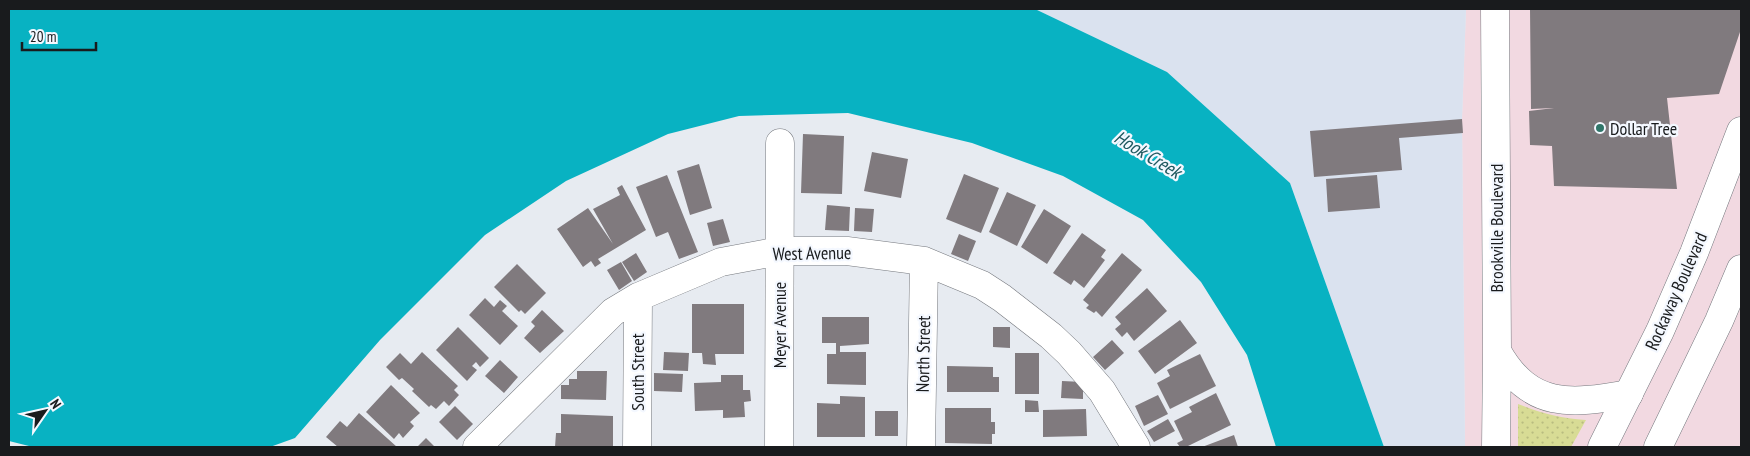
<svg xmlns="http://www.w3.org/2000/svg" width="1750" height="456" font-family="'PT Sans Narrow',sans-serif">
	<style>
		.commercial { fill: #f2d9e1 }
		.built { fill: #dae2ef }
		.grass { fill: url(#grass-dots) }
		.water { fill: #08b2c2 }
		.building { fill: #807a7e }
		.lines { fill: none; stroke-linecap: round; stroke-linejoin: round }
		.minor-casing { stroke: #75787e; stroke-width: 29 }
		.highway-casing { stroke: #75787e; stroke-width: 29 }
		.minor { stroke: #fff; stroke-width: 28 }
		.highway { stroke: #fff; stroke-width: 28 }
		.poi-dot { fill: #30766a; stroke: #f4f8ff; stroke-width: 2 }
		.labels { text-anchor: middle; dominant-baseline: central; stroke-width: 4.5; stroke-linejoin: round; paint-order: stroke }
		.poi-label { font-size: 18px; fill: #191b1d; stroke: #f4f8ff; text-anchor: start }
		.street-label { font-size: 18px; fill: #191b1d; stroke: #f4f8ff }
		.water-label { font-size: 19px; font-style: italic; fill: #205960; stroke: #f4f8ff }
	</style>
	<defs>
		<pattern id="grass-dots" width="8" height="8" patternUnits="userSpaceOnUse" patternTransform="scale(1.25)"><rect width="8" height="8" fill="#d8dc95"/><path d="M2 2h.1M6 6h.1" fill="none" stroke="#b9bc80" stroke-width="1.8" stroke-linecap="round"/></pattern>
	</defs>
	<rect width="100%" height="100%" fill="#e7ebf1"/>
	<path class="commercial" d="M 1466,9 L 1741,9 L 1741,447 L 1465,447 L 1462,119 Z"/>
	<path class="built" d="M 1035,9 L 1466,9 L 1462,119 L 1465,447 L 1384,447 L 1290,183 L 1167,72 Z"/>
	<path class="grass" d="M 1518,404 C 1544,414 1559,418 1586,420 L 1571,447 L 1518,447 Z"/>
	<path class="water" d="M 9,9 L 1035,9 L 1167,72 L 1290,183 L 1384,447 L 1276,447 L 1247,355 L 1201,282 L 1143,220 L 1063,176 L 972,143 L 848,113 L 739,116 L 668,134 L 566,181 L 485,235 L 380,340 L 295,438 L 270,447 L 33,447 L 9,441 Z"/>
	<path class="building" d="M 1530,9 L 1741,9 L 1741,29 L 1719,94 L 1667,98 L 1677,189 L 1554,186 L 1552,146 L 1530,145 L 1529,111 L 1554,108 L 1531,109 Z
		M 1462,119 L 1463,133 L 1399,138 L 1402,170 L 1314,177 L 1310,131 Z
		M 803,134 L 844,136 L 842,194 L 801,193 Z
		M 872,152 L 908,159 L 901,198 L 864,191 Z
		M 699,164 L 712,208 L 690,215 L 677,171 Z
		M 964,174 L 999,188 L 981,233 L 946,219 Z
		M 667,175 L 698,252 L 679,259 L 668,232 L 656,237 L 636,187 Z
		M 1377,175 L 1380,208 L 1328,212 L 1326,179 Z
		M 622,185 L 646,230 L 598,259 L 601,263 L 595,267 L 591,261 L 583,267 L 557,229 L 588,208 L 613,244 L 593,209 L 620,195 L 617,188 Z
		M 1007,192 L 1036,205 L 1017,246 L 989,232 Z
		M 827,205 L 850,207 L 849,231 L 825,230 Z
		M 855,208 L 874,209 L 872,232 L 854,231 Z
		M 1044,209 L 1071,226 L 1047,264 L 1021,247 Z
		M 723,219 L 730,242 L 713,246 L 707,223 Z
		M 1082,233 L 1106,250 L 1101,257 L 1105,260 L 1084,288 L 1074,280 L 1071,285 L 1053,273 Z
		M 959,234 L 976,241 L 968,261 L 951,254 Z
		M 636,253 L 647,272 L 634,281 L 622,262 Z
		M 1122,253 L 1142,270 L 1102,317 L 1096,311 L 1094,313 L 1086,308 L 1089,305 L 1083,300 Z
		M 621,262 L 632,281 L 619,290 L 607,270 Z
		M 517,264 L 546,293 L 525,314 L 521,310 L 519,312 L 494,287 Z
		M 1147,288 L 1167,311 L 1134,341 L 1127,332 L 1122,337 L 1115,329 L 1121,324 L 1115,317 Z
		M 485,298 L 494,307 L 500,300 L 507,306 L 502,311 L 518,326 L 500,345 L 469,315 Z
		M 692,304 L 744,304 L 744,354 L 715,354 L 716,365 L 703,364 L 702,353 L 692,353 Z
		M 542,310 L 564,331 L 540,353 L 524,338 L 535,326 L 531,322 Z
		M 822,317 L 869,317 L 869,344 L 840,346 L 840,352 L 866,352 L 866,385 L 827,384 L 827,354 L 836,354 L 836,343 L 822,343 Z
		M 1180,320 L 1197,343 L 1155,374 L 1138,351 Z
		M 458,327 L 489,358 L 480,367 L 476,362 L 472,366 L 477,370 L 467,381 L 436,350 Z
		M 993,327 L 1010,327 L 1010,348 L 993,347 Z
		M 1112,340 L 1124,353 L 1105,370 L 1093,357 Z
		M 422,352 L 458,386 L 454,390 L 459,395 L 449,406 L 444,401 L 436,409 L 431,405 L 429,407 L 412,391 L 414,389 L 402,378 L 399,380 L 386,367 L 400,353 L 411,364 Z
		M 664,352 L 689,353 L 688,371 L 663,370 Z
		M 1015,353 L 1039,353 L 1039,394 L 1015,394 Z
		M 1200,354 L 1216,386 L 1170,409 L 1157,383 L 1170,376 L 1167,370 Z
		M 500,360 L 518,377 L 504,393 L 485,376 Z
		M 947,366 L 993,367 L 993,377 L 999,377 L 999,392 L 947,392 Z
		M 577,371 L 607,371 L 606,400 L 561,399 L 561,385 L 569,385 L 569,379 L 577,379 Z
		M 654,373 L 683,374 L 682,392 L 654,391 Z
		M 721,375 L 743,375 L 743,390 L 750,390 L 751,401 L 744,402 L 745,417 L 723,418 L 723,410 L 695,411 L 694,383 L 721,382 Z
		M 1062,381 L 1083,382 L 1083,399 L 1061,398 Z
		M 391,385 L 420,413 L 410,422 L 414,426 L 403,438 L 399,433 L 394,439 L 366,412 Z
		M 1216,393 L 1231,425 L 1186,447 L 1180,447 L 1177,443 L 1183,440 L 1174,421 L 1192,412 L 1189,407 Z
		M 1158,395 L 1168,414 L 1144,426 L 1135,406 Z
		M 840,396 L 865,397 L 865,437 L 817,437 L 817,403 L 840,404 Z
		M 1025,400 L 1038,401 L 1039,412 L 1025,412 Z
		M 455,406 L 473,424 L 457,440 L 439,422 Z
		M 945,408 L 991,408 L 991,422 L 995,422 L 995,434 L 992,434 L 992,444 L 945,443 Z
		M 1086,409 L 1087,436 L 1043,437 L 1043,410 Z
		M 875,411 L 898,411 L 898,436 L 875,436 Z
		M 359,413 L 397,447 L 338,447 L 326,437 L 340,421 L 347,427 Z
		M 561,414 L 613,416 L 613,447 L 555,447 L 556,433 L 561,433 Z
		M 1168,419 L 1175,431 L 1154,442 L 1147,431 Z
		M 1234,435 L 1238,447 L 1202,447 Z
		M 426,438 L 435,447 L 417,447 Z"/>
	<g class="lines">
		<g class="minor-casing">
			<path id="minor" d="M 1495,9 L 1497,351 L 1496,447
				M 1497,351 C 1530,410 1571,404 1629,394
				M 477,447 L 613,312 L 638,297 L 721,262 L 780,251 L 847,251 L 924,261 L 982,285 L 1002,298 L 1051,336 L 1069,353 L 1102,391 L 1136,447
				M 637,447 L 638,297
				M 779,447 L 780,143
				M 921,447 L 924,261"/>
		</g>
		<g class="highway-casing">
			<path id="highway" d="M 1602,447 L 1660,331 L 1694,253 L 1741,131
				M 1658,447 L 1719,321 L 1741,269"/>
		</g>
		<use href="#minor" class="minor"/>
		<use href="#highway" class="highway"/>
	</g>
	<circle class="poi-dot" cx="1600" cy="128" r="5"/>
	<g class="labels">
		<g class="poi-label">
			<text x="1610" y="128">Dollar Tree</text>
		</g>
		<g class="street-label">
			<text transform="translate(1496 228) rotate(-90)">Brookville Boulevard</text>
			<text transform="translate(812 253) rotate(-1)">West Avenue</text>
			<text transform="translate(1676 291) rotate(-66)">Rockaway Boulevard</text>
			<text transform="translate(779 325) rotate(-90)">Meyer Avenue</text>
			<text transform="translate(923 354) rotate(-89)">North Street</text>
			<text transform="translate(637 372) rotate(-90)">South Street</text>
		</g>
		<g class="water-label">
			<text transform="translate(1148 154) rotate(31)">Hook Creek</text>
		</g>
	</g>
	<rect width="1750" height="456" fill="none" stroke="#191b1d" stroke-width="20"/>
	<g transform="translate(45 411) rotate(56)" stroke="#f4f8ff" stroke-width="4" paint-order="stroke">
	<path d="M0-4L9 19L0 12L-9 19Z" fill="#191b1d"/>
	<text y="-8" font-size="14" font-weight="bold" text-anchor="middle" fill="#191b1d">N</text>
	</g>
	<path d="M22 42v8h74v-8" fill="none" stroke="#191b1d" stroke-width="2.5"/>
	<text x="30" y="42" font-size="15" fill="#191b1d" stroke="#f4f8ff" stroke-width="4" paint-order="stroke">20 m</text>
</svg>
